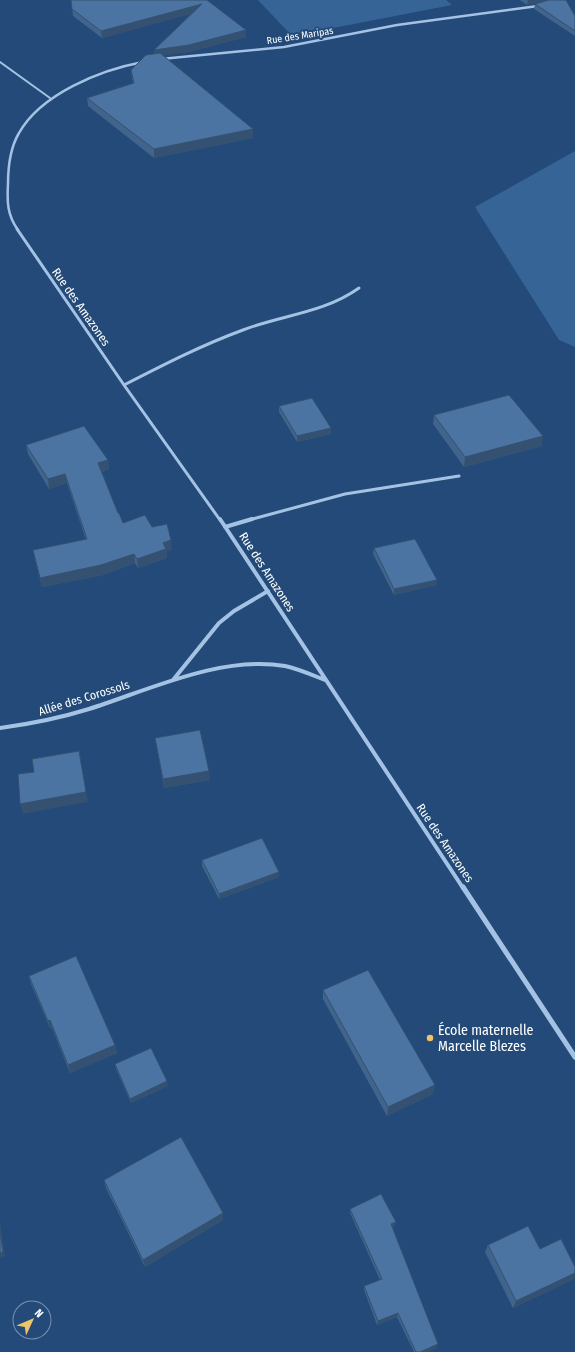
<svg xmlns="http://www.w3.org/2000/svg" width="575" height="1352" font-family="'Fira Sans Condensed',sans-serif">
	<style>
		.green { fill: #366496 }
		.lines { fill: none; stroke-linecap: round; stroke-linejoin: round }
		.lane { stroke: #a4c3e4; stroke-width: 2 }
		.street-far3 { stroke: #a4c3e4; stroke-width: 2.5 }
		.street-far2 { stroke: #a4c3e4; stroke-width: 3 }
		.street-far1 { stroke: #a4c3e4; stroke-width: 4 }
		.street { stroke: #a4c3e4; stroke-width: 5 }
		.wall { fill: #40648b }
		.shaded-wall { fill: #345171 }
		.building { fill: #4b74a2; stroke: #345171 }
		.poi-dot { fill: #efc468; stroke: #234a78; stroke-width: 1.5 }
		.labels { text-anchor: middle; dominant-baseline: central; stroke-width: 4; stroke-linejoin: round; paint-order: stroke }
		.far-street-label { font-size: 10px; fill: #fff; stroke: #234a78 }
		.street-label { font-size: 12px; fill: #fff; stroke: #234a78 }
		.near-poi-label { font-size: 14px; fill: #fff; stroke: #234a78; text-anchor: start }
	</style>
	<rect width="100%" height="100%" fill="#234a78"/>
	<path class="green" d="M 258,0 L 446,0 L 452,5 L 292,36 Z
		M 575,151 L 575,347 L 559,340 L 475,207 Z"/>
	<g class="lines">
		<path class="lane" d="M 0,62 L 50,98"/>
		<path class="street-far3" d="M 161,59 L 284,47 L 397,25 L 538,6
			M 18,230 C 7,215 7,201 8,184 C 8,167 10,148 19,133 C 41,94 100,70 143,62"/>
		<path class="street-far2" d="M 17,229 L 124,385 L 220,520
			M 124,385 C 163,365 202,345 243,330 C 282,315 324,313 359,288
			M 249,520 L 345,494 L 459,476"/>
		<path class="street-far1" d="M 220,519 L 463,888
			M 225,527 L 252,519
			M 173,680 L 219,623 L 234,611 L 268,591
			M 0,728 C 30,724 60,718 89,709 C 149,690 221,655 285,666 C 299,669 312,675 325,680"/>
		<path class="street" d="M 463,887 L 575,1057"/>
	</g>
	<path class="wall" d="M 71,0 L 207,0 L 246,30 L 246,37 L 189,52 L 163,55 L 253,129 L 253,138 L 154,158 L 88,106 L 87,98 L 133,83 L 132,78 L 131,70 L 154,54 L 154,50 L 192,13 L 102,38 L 73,16 Z
		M 520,0 L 547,0 L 527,5 Z
		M 535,4 L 575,16 L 575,36 L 534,9 Z
		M 279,406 L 331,428 L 331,434 L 297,442 L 279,412 Z
		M 434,415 L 542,446 L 464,467 L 433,424 Z
		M 26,445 L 108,460 L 109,469 L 102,472 L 118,513 L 123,523 L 152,527 L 172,549 L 167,551 L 167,558 L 138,568 L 135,563 L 103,575 L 42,587 L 33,550 L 86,540 L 67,483 L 49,489 L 28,454 Z
		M 374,548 L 436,585 L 394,595 L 373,554 Z
		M 155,738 L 210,780 L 164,788 Z
		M 202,860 L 279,872 L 279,877 L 219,899 L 202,866 Z
		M 29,976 L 115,1045 L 117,1053 L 70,1073 L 52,1028 L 50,1028 L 31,984 Z
		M 323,990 L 433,1094 L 387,1116 L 323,999 Z
		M 115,1064 L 168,1086 L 131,1103 L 116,1069 Z
		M 104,1180 L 223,1213 L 223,1220 L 145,1267 L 106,1188 Z
		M 350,1209 L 395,1226 L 392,1227 L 437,1348 L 427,1352 L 414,1352 L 397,1317 L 377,1325 L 364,1290 L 364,1286 L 380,1280 L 350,1213 Z
		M 488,1245 L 540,1249 L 574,1279 L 513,1308 L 485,1252 Z"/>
	<path class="shaded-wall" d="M 528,0 L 547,0 L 527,5 Z
		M 202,4 L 203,11 L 102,38 L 101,31 Z
		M 246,30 L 246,37 L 189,52 L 154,57 L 154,50 Z
		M 253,129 L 253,138 L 154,158 L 154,149 Z
		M 331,428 L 331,434 L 297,442 L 297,436 Z
		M 543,436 L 542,446 L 464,467 L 465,457 Z
		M 108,460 L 109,469 L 100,472 L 98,463 Z
		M 65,474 L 67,483 L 49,489 L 48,479 Z
		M 171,540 L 172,549 L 167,551 L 167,558 L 138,568 L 137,559 L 163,543 Z
		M 134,554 L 135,563 L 103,575 L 42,587 L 40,578 Z
		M 437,580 L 436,585 L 394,595 L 394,589 Z
		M 81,761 L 88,802 L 23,814 L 20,804 Z
		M 209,771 L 210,780 L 164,788 L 163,779 Z
		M 279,872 L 279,877 L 219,899 L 219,894 Z
		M 50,1020 L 52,1028 L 50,1028 L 48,1021 Z
		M 115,1045 L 117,1053 L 70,1073 L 68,1065 Z
		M 167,1081 L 168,1086 L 131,1103 L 130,1099 Z
		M 435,1085 L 433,1094 L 387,1116 L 388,1107 Z
		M 223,1213 L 223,1220 L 145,1267 L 143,1260 Z
		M 0,1221 L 5,1256 L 0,1258 Z
		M 396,1222 L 395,1226 L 390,1228 L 391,1224 Z
		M 575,1273 L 575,1277 L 574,1279 L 513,1308 L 516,1301 Z
		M 398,1313 L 397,1317 L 377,1325 L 378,1321 Z
		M 438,1344 L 437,1348 L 427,1352 L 420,1352 Z"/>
	<path class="building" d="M 71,0 L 207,0 L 246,30 L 189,45 L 154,50 L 202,4 L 101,31 L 72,9 Z
		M 549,0 L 566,0 L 575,16 L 575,31 L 535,4 Z
		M 160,53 L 253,129 L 154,149 L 87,98 L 134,83 L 131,70 L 146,55 Z
		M 509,395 L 543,436 L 465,457 L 434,415 Z
		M 312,398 L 331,428 L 297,436 L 279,406 Z
		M 84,426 L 108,460 L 98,463 L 118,513 L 119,513 L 123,523 L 145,515 L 152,527 L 167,524 L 171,540 L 163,543 L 166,549 L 137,559 L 134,554 L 101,565 L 40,578 L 33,550 L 87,539 L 65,474 L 48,479 L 26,445 Z
		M 415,539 L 437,580 L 394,589 L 374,548 Z
		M 200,730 L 209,771 L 163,779 L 155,738 Z
		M 79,751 L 86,792 L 20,804 L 18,774 L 34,772 L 32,759 Z
		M 262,838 L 279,872 L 219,894 L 202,860 Z
		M 76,956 L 115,1045 L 68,1065 L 50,1020 L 48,1021 L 29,976 Z
		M 368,970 L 435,1085 L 388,1107 L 323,990 Z
		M 151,1048 L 167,1081 L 130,1099 L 115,1064 Z
		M 181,1137 L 223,1213 L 143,1260 L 104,1180 Z
		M 381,1194 L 396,1222 L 391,1224 L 438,1344 L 420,1352 L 416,1352 L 398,1313 L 378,1321 L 364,1286 L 382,1279 L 350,1209 Z
		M 528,1226 L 540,1249 L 561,1239 L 575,1267 L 575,1273 L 516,1301 L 488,1245 Z
		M 0,1231 L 3,1252 L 0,1253 Z"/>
	<circle class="poi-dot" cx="430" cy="1038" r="4"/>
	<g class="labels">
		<g class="far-street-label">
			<text transform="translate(300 36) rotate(-9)">Rue des Maripas</text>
		</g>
		<g class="street-label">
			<text transform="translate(81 307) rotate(55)">Rue des Amazones</text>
			<text transform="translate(267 572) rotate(57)">Rue des Amazones</text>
			<text transform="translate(84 698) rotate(-17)">Allée des Corossols</text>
			<text transform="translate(445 843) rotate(56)">Rue des Amazones</text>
		</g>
		<g class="near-poi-label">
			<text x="438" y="1030">École maternelle<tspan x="438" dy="16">Marcelle Blezes</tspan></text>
		</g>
	</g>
	<g transform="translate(32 1320) rotate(46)"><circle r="19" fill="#234a78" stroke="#7b92ae"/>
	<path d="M0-3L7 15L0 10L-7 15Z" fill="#efc468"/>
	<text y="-6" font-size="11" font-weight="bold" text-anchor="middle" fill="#ffffff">N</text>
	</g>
</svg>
